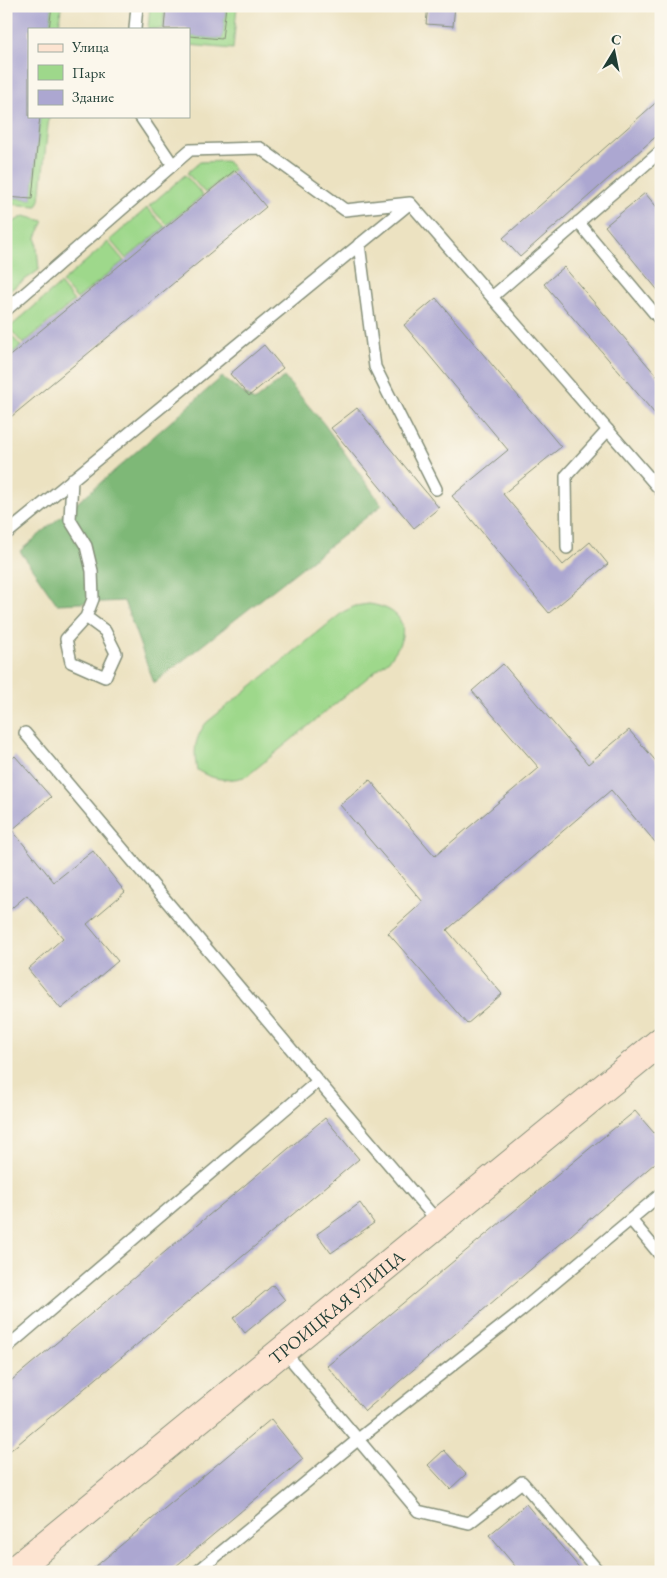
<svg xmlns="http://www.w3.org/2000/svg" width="667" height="1578" font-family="'EB Garamond',serif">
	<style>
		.green { fill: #9ed88b; stroke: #5e8a60 }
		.forest { fill: #7eb877; stroke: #4e7a56 }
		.building { fill: #aca7d1 }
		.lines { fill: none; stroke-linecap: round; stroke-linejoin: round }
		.service-casing { stroke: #86907a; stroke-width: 14 }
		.secondary-casing { stroke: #86907a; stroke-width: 30 }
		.service { stroke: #fff; stroke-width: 11 }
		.secondary { stroke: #fde4d1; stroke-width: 28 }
		.labels { text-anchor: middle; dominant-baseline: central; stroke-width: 4; stroke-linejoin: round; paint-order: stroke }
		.street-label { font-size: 18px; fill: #1f3d34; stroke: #fbf7ec }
	</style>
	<rect width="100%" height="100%" fill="#fbf7ec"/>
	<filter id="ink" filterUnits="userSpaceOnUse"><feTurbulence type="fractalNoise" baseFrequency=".02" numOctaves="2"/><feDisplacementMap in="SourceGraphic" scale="10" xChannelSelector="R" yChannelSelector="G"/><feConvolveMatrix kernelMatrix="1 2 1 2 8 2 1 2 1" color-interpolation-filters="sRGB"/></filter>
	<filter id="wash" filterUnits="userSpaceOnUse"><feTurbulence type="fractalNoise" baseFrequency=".0096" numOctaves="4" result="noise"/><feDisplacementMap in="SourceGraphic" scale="20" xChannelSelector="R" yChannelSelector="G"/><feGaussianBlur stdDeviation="1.12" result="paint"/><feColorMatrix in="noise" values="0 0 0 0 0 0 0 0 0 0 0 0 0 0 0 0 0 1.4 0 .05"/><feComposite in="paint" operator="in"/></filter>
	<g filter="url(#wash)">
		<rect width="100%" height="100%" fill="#ece2c1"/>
		<path class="green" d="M 52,6 L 61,6 L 59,29 L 49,29 Z
			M 150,6 L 165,6 L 163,29 L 148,29 Z
			M 226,6 L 237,6 L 233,49 L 189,45 L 189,36 L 222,39 Z
			M 40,116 L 49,116 L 40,200 L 37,206 L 6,204 L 6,197 L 32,199 Z
			M 227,161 L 234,169 L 205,193 L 187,173 L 200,162 Z
			M 185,175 L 203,195 L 167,225 L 149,206 Z
			M 147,208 L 165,227 L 126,259 L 110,240 Z
			M 24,216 L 44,221 L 36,237 L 39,270 L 6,293 L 6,226 Z
			M 108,242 L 124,261 L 77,299 L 62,282 Z
			M 60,284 L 74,301 L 23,344 L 9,328 Z
			M 6,330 L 21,346 L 6,358 Z
			M 369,604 C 406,609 412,633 389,660 L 247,776 C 229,782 213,780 197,770 C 193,751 195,738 206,723 L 343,612 L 355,606 Z"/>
		<path class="forest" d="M 222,377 L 254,401 L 284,377 L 324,424 L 382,505 L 154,683 L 124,601 L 57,604 L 20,551 L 91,491 Z"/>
		<g id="blocks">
			<path class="building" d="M 6,6 L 52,6 L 49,29 L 29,29 L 29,116 L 40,116 L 32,199 L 6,197 Z
				M 166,6 L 226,6 L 222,39 L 189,36 L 189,29 L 164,29 Z
				M 428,6 L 455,6 L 453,26 L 426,24 Z
				M 661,98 L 661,132 L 520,257 L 503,238 Z
				M 235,170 L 266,207 L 6,421 L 6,359 Z
				M 645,193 L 661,212 L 661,294 L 605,226 Z
				M 564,267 L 661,381 L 661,421 L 544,284 Z
				M 436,298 L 561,447 L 503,494 L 563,565 L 590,542 L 608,564 L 549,613 L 452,496 L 508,450 L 404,325 Z
				M 264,345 L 283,368 L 249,396 L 230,374 Z
				M 357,408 L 439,508 L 414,528 L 331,428 Z
				M 503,664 L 588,764 L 629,730 L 661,767 L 661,849 L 611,790 L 447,930 L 502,994 L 467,1024 L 388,933 L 423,902 L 340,805 L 370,780 L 435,856 L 539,768 L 472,691 Z
				M 15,756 L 51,797 L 12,830 L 54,882 L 93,851 L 125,892 L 87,924 L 118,961 L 61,1009 L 28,969 L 63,938 L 27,895 L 6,913 L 6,764 Z
				M 635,1111 L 661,1141 L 661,1158 L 365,1411 L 327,1366 Z
				M 325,1118 L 359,1159 L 6,1454 L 6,1385 Z
				M 360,1203 L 374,1223 L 331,1253 L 317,1234 Z
				M 273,1285 L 285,1300 L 245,1333 L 233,1318 Z
				M 271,1419 L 303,1459 L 169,1572 L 89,1572 Z
				M 444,1450 L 466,1474 L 450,1489 L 428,1465 Z
				M 526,1504 L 550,1533 L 583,1572 L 520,1572 L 489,1535 Z"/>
		</g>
	</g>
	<g filter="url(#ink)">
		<use href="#blocks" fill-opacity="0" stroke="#86907a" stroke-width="1"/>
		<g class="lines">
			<g class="service-casing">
				<path id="service" d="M 135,29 L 137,6
					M 140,116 L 173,165
					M 578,222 L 661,321
					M 359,244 L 375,367 L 436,489
					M 492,297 L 661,151
					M 6,310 L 190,150 L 260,148 L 345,210 L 410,203 L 661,491
					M 72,479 L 70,520 L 86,546 L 92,571 L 93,599 L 86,617 L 105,631 L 116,653 L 105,677 L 71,662 L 66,639 L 86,617
					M 6,534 L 409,204
					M 567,548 L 566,476 L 608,430
					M 25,733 L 318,1081
					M 631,1220 L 661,1256
					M 6,1348 L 318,1081 L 439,1223
					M 283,1350 L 418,1511 L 469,1523 L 522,1482 L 599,1572
					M 197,1572 L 366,1433 L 522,1310 L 661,1194"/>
			</g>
			<g class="secondary-casing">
				<g id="secondary">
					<path id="s1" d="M 12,1572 L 661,1041"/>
				</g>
			</g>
			<use href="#service" class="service"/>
			<use href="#secondary" class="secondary"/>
		</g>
	</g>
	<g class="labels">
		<g class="street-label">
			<text stroke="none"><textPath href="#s1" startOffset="419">ТРОИЦКАЯ УЛИЦА</textPath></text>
		</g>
	</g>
	<rect width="667" height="1578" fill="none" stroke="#fbf7ec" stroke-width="25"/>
	<rect x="28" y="28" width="162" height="90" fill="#fbf7ec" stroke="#a3ada2"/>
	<rect x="38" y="44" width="25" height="8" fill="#fde4d1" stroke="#a3ada2"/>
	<text x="72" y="52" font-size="15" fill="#1f3d34">Улица</text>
	<rect x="38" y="65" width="25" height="15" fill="#9ed88b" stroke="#a3ada2"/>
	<text x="72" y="78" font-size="15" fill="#1f3d34">Парк</text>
	<rect x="38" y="90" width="25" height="15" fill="#aca7d1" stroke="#a3ada2"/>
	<text x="72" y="102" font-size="15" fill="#1f3d34">Здание</text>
	<g transform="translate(614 52) rotate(10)" stroke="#fbf7ec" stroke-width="4" paint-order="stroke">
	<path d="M0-4L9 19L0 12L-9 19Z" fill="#1f3d34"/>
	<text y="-8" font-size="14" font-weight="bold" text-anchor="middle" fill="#1f3d34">С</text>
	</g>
</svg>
